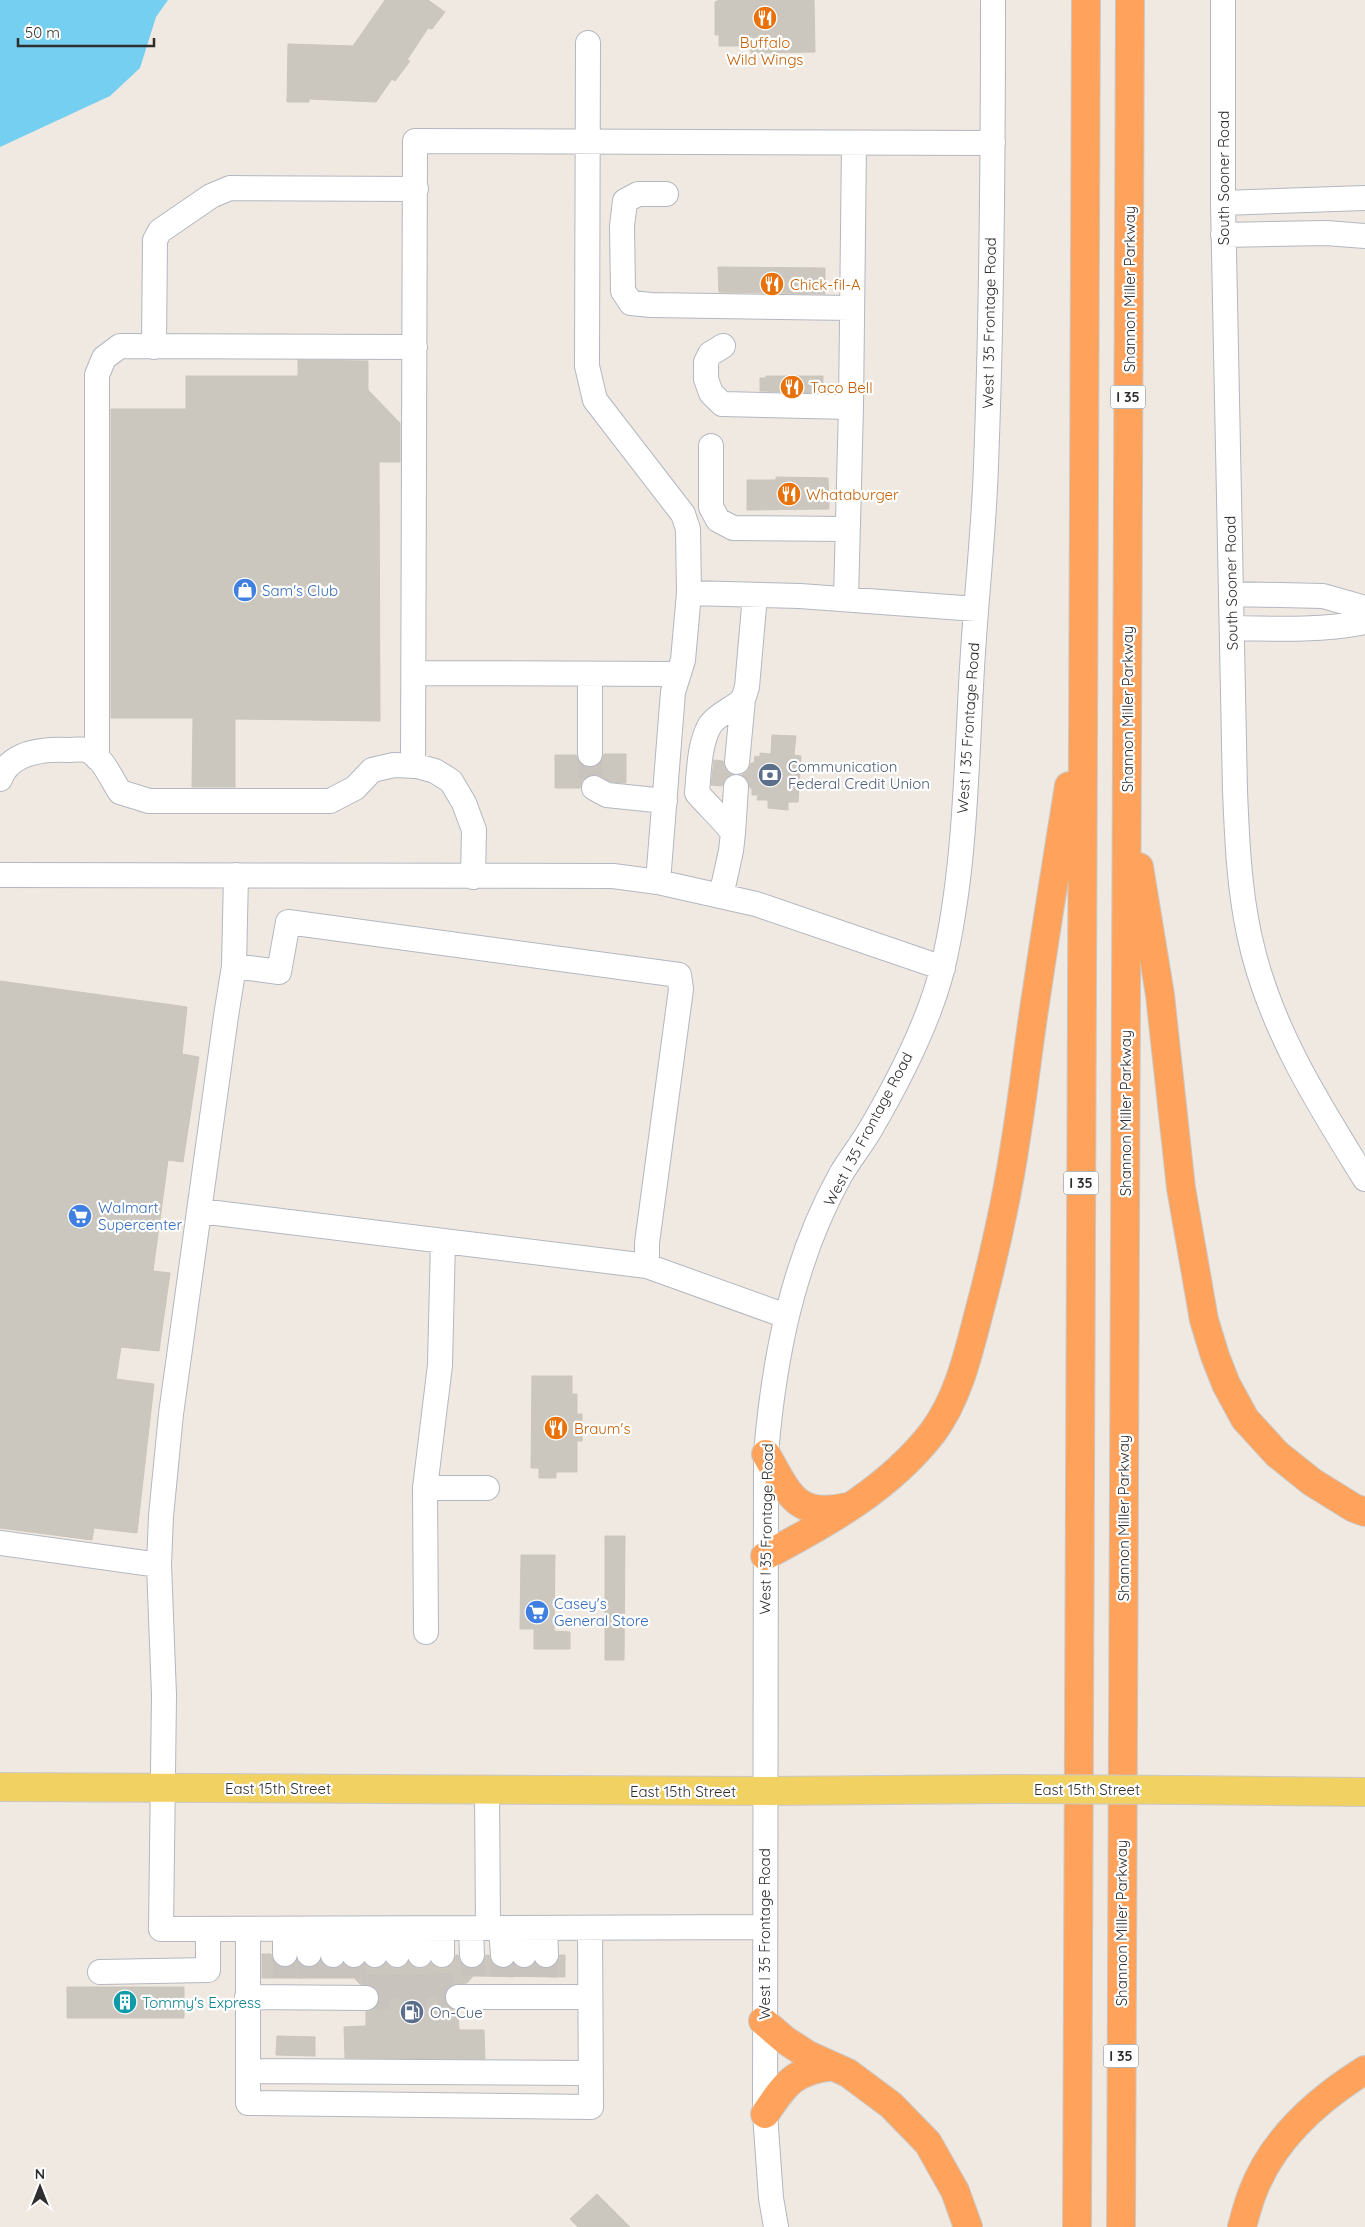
<svg xmlns="http://www.w3.org/2000/svg" width="1365" height="2227" font-family="Quicksand,sans-serif">
	<style>
		.water { fill: #75cff0 }
		.building { fill: #cbc7bf; stroke: #cbc5ba }
		.lines { fill: none; stroke-linecap: round; stroke-linejoin: round }
		.minor-tunnel { stroke: #c8c4bd; stroke-width: 24; stroke-dasharray: 24 12; stroke-linecap: butt }
		.minor-casing { stroke: #b4b7c1; stroke-width: 26 }
		.major-casing { stroke: #c9c9c9; stroke-width: 30 }
		.highway-casing { stroke: #c9c9c9; stroke-width: 30 }
		.minor { stroke: #fff; stroke-width: 24 }
		.major { stroke: #f2d163; stroke-width: 28 }
		.highway { stroke: #ffa35c; stroke-width: 28 }
		.major-bridge-casing { stroke: #c9c9c9; stroke-width: 30; stroke-linecap: butt }
		.major-bridge { stroke: #f2d163; stroke-width: 28 }
		.labels { text-anchor: middle; dominant-baseline: central; stroke-width: 4.5; stroke-linejoin: round; paint-order: stroke }
		.shield { fill: #fff; stroke: #6d6d6d; stroke-width: 1 }
		.shield-label { font-size: 14px; font-weight: bold; fill: #2e2e2e }
		.food-label { font-size: 15px; fill: #c56008; stroke: #fff; text-anchor: start }
		.street-label { font-size: 15px; fill: #2e2e2e; stroke: #fff }
		.shop-label { font-size: 15px; fill: #366cbe; stroke: #fff; text-anchor: start }
		.service-label { font-size: 15px; fill: #4e5e75; stroke: #fff; text-anchor: start }
		.culture-label { font-size: 15px; fill: #0d838f; stroke: #fff; text-anchor: start }
	</style>
	<rect width="100%" height="100%" fill="#efe9e1"/>
	<path class="water" d="M 0,0 L 168,0 L 156,17 L 140,68 L 110,96 L 0,147 Z"/>
	<path class="building" d="M 385,0 L 428,0 L 445,12 L 432,29 L 428,28 L 407,60 L 410,61 L 395,81 L 392,79 L 376,102 L 309,99 L 309,102 L 287,102 L 288,44 L 353,46 Z
		M 719,0 L 814,0 L 815,52 L 751,53 L 750,46 L 719,46 L 719,35 L 715,35 L 715,2 Z
		M 718,267 L 825,268 L 825,294 L 719,292 Z
		M 298,360 L 368,361 L 368,390 L 400,423 L 400,462 L 379,462 L 380,721 L 235,719 L 235,787 L 192,787 L 193,718 L 111,718 L 111,409 L 186,409 L 186,376 L 298,376 Z
		M 766,376 L 823,376 L 823,393 L 760,391 L 760,378 L 766,378 Z
		M 776,477 L 828,478 L 829,509 L 747,510 L 747,480 L 776,480 Z
		M 772,735 L 796,736 L 794,755 L 801,756 L 798,802 L 788,802 L 788,810 L 768,808 L 768,800 L 757,800 L 758,795 L 752,795 L 752,788 L 750,788 L 748,781 L 742,775 L 748,770 L 751,763 L 754,763 L 755,756 L 760,757 L 760,753 L 771,754 Z
		M 604,754 L 626,754 L 626,783 L 611,782 L 593,774 L 587,776 L 582,781 L 580,788 L 555,788 L 555,755 L 576,755 L 578,760 L 583,766 L 590,768 L 597,766 L 602,760 Z
		M 714,760 L 723,761 L 725,768 L 732,774 L 725,779 L 722,786 L 711,785 Z
		M 0,981 L 187,1007 L 182,1054 L 199,1057 L 183,1162 L 168,1160 L 153,1271 L 170,1273 L 159,1351 L 121,1347 L 116,1379 L 154,1384 L 137,1533 L 94,1528 L 92,1540 L 0,1528 Z
		M 532,1376 L 572,1376 L 572,1394 L 577,1394 L 577,1414 L 582,1414 L 582,1441 L 577,1441 L 577,1472 L 556,1472 L 556,1478 L 539,1478 L 539,1468 L 531,1468 Z
		M 605,1536 L 625,1536 L 624,1660 L 605,1660 Z
		M 521,1555 L 555,1555 L 554,1631 L 570,1632 L 570,1649 L 534,1649 L 534,1629 L 520,1629 Z
		M 262,1954 L 271,1954 L 273,1961 L 279,1966 L 285,1968 L 291,1966 L 297,1961 L 302,1966 L 309,1968 L 315,1966 L 321,1961 L 326,1967 L 333,1969 L 344,1963 L 353,1969 L 360,1967 L 365,1963 L 375,1969 L 386,1963 L 391,1967 L 398,1969 L 408,1962 L 419,1969 L 426,1967 L 431,1963 L 436,1967 L 442,1969 L 448,1967 L 454,1962 L 456,1955 L 458,1955 L 460,1962 L 465,1967 L 472,1969 L 480,1966 L 484,1961 L 486,1955 L 489,1955 L 491,1962 L 497,1968 L 504,1969 L 513,1963 L 518,1967 L 525,1969 L 535,1963 L 540,1967 L 547,1969 L 554,1966 L 558,1962 L 560,1955 L 565,1955 L 565,1977 L 473,1976 L 467,1983 L 452,1985 L 446,1990 L 444,1997 L 446,2003 L 451,2009 L 458,2011 L 459,2030 L 484,2030 L 485,2059 L 345,2058 L 344,2027 L 366,2026 L 366,2012 L 373,2010 L 378,2005 L 380,1998 L 378,1991 L 373,1986 L 360,1984 L 354,1978 L 262,1978 Z
		M 67,1987 L 184,1987 L 184,2018 L 67,2018 Z
		M 277,2036 L 315,2037 L 315,2056 L 276,2055 Z
		M 597,2194 L 630,2227 L 578,2227 L 570,2219 Z"/>
	<g class="lines">
		<path class="minor-tunnel" d="M 590,754 L 590,769 L 594,788
			M 309,1954 L 310,1978
			M 354,1955 L 354,1978
			M 472,1955 L 473,1976
			M 524,1955 L 524,1977
			M 502,1977 L 503,1955
			M 545,1977 L 546,1955
			M 285,1978 L 285,1954
			M 333,1978 L 333,1955
			M 440,1997 L 442,1955
			M 366,1998 L 458,1997
			M 374,1998 L 375,1955
			M 396,1998 L 397,1955
			M 419,1998 L 420,1955"/>
		<g class="minor-casing">
			<path id="minor" d="M 1223,0 L 1223,203 L 1235,791 C 1237,839 1239,887 1249,934 C 1268,1025 1317,1102 1365,1179
				M 588,43 L 587,366 L 595,400 L 683,514 L 688,529 L 689,593 L 683,660 L 673,692 L 658,882
				M 666,194 L 638,194 L 625,201 L 622,226 L 623,291 L 631,303 L 651,305 L 852,308
				M 1223,203 L 1365,198
				M 1223,235 L 1326,233 L 1365,236
				M 723,346 L 710,354 L 706,362 L 706,379 L 711,393 L 722,404 L 851,407
				M 154,347 L 155,240 L 160,231 L 211,196 L 230,188 L 416,189
				M 711,446 L 711,507 L 718,520 L 733,528 L 847,529
				M 689,593 L 800,596 L 976,609
				M 1231,594 L 1323,596 L 1365,608
				M 846,599 L 851,407 L 854,143
				M 1232,628 C 1277,629 1321,631 1365,622
				M 414,673 L 678,674
				M 590,674 L 590,754
				M 97,758 L 97,375 L 104,358 L 120,346 L 415,347
				M 737,762 L 743,699
				M 413,766 L 415,141 L 993,143
				M 0,779 C 10,752 42,749 67,750 C 72,750 81,749 86,750 C 103,756 111,779 120,792 L 149,801 L 330,801 L 355,788 L 372,770 L 394,765 L 417,766 L 435,771 L 451,781 L 464,803 L 474,830 L 473,877
				M 594,788 L 607,795 L 665,801
				M 733,833 L 736,787
				M 0,875 L 613,876 L 658,882 L 756,904 L 943,968
				M 236,875 L 234,966 L 226,1016 L 171,1414 L 161,1516 L 159,1565 L 164,1695 L 161,1929 L 488,1928 L 487,1789
				M 721,896 L 731,851 L 733,833 C 722,818 709,807 697,793 C 699,772 699,744 710,725 C 718,713 738,707 743,698 C 745,695 746,690 747,687 L 755,595
				M 234,966 L 279,972 L 288,922 L 679,975 L 681,989 L 647,1243 L 647,1266
				M 200,1211 L 647,1266 L 786,1316
				M 425,1488 L 487,1488
				M 0,1543 L 159,1565
				M 426,1632 L 425,1488 L 440,1365 L 443,1241
				M 488,1928 L 764,1927
				M 501,1928 L 503,1955
				M 523,1928 L 524,1955
				M 545,1928 L 546,1955
				M 309,1929 L 309,1954
				M 332,1929 L 333,1955
				M 396,1929 L 397,1955
				M 442,1929 L 442,1955
				M 471,1929 L 472,1955
				M 248,1930 L 248,2103 L 591,2107 L 590,1928
				M 285,1954 L 285,1929
				M 354,1955 L 355,1929
				M 375,1955 L 376,1929
				M 420,1955 L 421,1929
				M 100,1972 L 208,1970 L 208,1929
				M 247,1997 L 366,1998
				M 458,1997 L 590,1997
				M 248,2071 L 590,2073
				M 776,2227 L 771,2198 L 765,2114 L 766,1454 C 774,1357 793,1260 841,1174 C 850,1159 861,1145 870,1130 C 898,1082 930,1020 943,966 C 967,864 966,756 973,652 C 977,590 984,528 986,465 C 992,310 993,155 993,0"/>
		</g>
		<g class="major-casing">
			<path id="major" d="M 0,1787 L 765,1791 L 1007,1789
				M 1185,1790 L 1365,1792"/>
		</g>
		<g class="highway-casing">
			<path id="highway" d="M 1139,867 L 1160,995 L 1181,1188 L 1204,1320 L 1215,1356 L 1226,1384 L 1245,1419 L 1277,1454 L 1312,1482 L 1354,1508 L 1365,1512
				M 766,1454 C 788,1493 796,1519 847,1507
				M 765,1556 C 827,1523 889,1489 933,1432 C 961,1394 970,1345 982,1301 C 996,1247 1008,1193 1016,1138 C 1024,1089 1029,1039 1037,990 C 1047,922 1058,854 1069,786
				M 763,2021 L 785,2040 L 808,2055 L 848,2073 L 891,2105 L 928,2143 L 955,2191 L 968,2227
				M 765,2114 C 786,2083 793,2071 833,2066
				M 1077,2227 L 1086,0
				M 1121,2227 L 1130,0
				M 1242,2227 C 1245,2216 1248,2204 1252,2194 C 1272,2139 1317,2100 1365,2070"/>
		</g>
		<use href="#minor" class="minor"/>
		<use href="#major" class="major"/>
		<use href="#highway" class="highway"/>
		<g class="major-bridge-casing">
			<path id="major-bridge" d="M 1007,1789 L 1185,1790"/>
		</g>
		<use href="#major-bridge" class="major-bridge"/>
	</g>
	<defs>
		<g id="restaurant-disc" transform="scale(1.25)"><circle r="9.5" fill="#e8710a" stroke="#fff"/><path d="M-5-6h1v4h1v-4h1v4h1v-4h1v5L-1.5 .5V6h-2V.5L-5-1ZM5-6V6H3V1.5H1.5Q1.5-4 5-6Z" fill="#fff"/></g>
		<g id="shop-disc" transform="scale(1.25)"><circle r="9.5" fill="#3f7fe0" stroke="#fff"/><path d="M-5-2.5h2.3a2.7 3.5 0 0 1 5.4 0H5L5.5 6h-11ZM-1.5-2.5h3a1.5 2.3 0 0 0-3 0Z" fill="#fff"/></g>
		<g id="bank-disc" transform="scale(1.25)"><circle r="9.5" fill="#5c6f8a" stroke="#fff"/><path d="M-6-4H6V4H-6ZM0-2.3a2.3 2.3 0 1 0 0 4.6a2.3 2.3 0 1 0 0-4.6Z" fill="#fff"/></g>
		<g id="supermarket-disc" transform="scale(1.25)"><circle r="9.5" fill="#3f7fe0" stroke="#fff"/><path d="M-6-5.5h2.5l.6 2H6L4.5 2H-2.5L-4.4-4H-6ZM-1.5 3.2a1.3 1.3 0 1 0 .1 0ZM3 3.2a1.3 1.3 0 1 0 .1 0Z" fill="#fff"/></g>
		<g id="building-disc" transform="scale(1.25)"><circle r="9.5" fill="#0f9aa8" stroke="#fff"/><path d="M-4-6H4V6H1V3H-1V6H-4ZM-2.5-4.3h1.7v1.8h-1.7ZM.8-4.3h1.7v1.8H.8ZM-2.5-1h1.7V.8h-1.7ZM.8-1h1.7V.8H.8Z" fill="#fff"/></g>
		<g id="fuel-disc" transform="scale(1.25)"><circle r="9.5" fill="#5c6f8a" stroke="#fff"/><path d="M-5.5-6h7V0h2V4h1.3V-2.5L3-4.5l.8-.8L6-3V5H2.5V1h-1V6h-7ZM-4.2-4.7v3.2H.2V-4.7Z" fill="#fff"/></g>
	</defs>
	<g fill-rule="evenodd">
		<use href="#restaurant-disc" x="765" y="18"/>
		<use href="#restaurant-disc" x="772" y="284"/>
		<use href="#restaurant-disc" x="792" y="387"/>
		<use href="#restaurant-disc" x="789" y="494"/>
		<use href="#shop-disc" x="245" y="590"/>
		<use href="#bank-disc" x="770" y="775"/>
		<use href="#supermarket-disc" x="80" y="1216"/>
		<use href="#restaurant-disc" x="556" y="1428"/>
		<use href="#supermarket-disc" x="537" y="1612"/>
		<use href="#building-disc" x="125" y="2002"/>
		<use href="#fuel-disc" x="412" y="2012"/>
	</g>
	<g class="labels">
		<g class="shield">
			<rect x="1110.5" y="385.5" width="35" height="23" rx="4"/>
			<rect x="1063.5" y="1171.5" width="35" height="23" rx="4"/>
			<rect x="1103.5" y="2044.5" width="35" height="23" rx="4"/>
		</g>
		<g class="shield-label">
			<text x="1128" y="397">I 35</text>
			<text x="1081" y="1183">I 35</text>
			<text x="1121" y="2056">I 35</text>
		</g>
		<g class="food-label">
			<text x="765" y="42" text-anchor="middle">Buffalo<tspan x="765" dy="17">Wild Wings</tspan></text>
			<text x="790" y="284">Chick-fil-A</text>
			<text x="810" y="387">Taco Bell</text>
			<text x="806" y="494">Whataburger</text>
			<text x="574" y="1428">Braum's</text>
		</g>
		<g class="street-label">
			<text transform="translate(1223 178) rotate(-90)">South Sooner Road</text>
			<text transform="translate(1129 289) rotate(-90)">Shannon Miller Parkway</text>
			<text transform="translate(989 323) rotate(-89)">West I 35 Frontage Road</text>
			<text transform="translate(1231 583) rotate(-91)">South Sooner Road</text>
			<text transform="translate(1127 709) rotate(-90)">Shannon Miller Parkway</text>
			<text transform="translate(968 728) rotate(-86)">West I 35 Frontage Road</text>
			<text transform="translate(1125 1113) rotate(-90)">Shannon Miller Parkway</text>
			<text transform="translate(868 1129) rotate(-62)">West I 35 Frontage Road</text>
			<text transform="translate(1123 1518) rotate(-90)">Shannon Miller Parkway</text>
			<text transform="translate(766 1529) rotate(-89)">West I 35 Frontage Road</text>
			<text x="278" y="1788">East 15th Street</text>
			<text x="1087" y="1789">East 15th Street</text>
			<text x="683" y="1791">East 15th Street</text>
			<text transform="translate(1121 1923) rotate(-90)">Shannon Miller Parkway</text>
			<text transform="translate(764 1934) rotate(-90)">West I 35 Frontage Road</text>
		</g>
		<g class="shop-label">
			<text x="262" y="590">Sam's Club</text>
			<text x="98" y="1207">Walmart<tspan x="98" dy="17">Supercenter</tspan></text>
			<text x="554" y="1603">Casey's<tspan x="554" dy="17">General Store</tspan></text>
		</g>
		<g class="service-label">
			<text x="788" y="766">Communication<tspan x="788" dy="17">Federal Credit Union</tspan></text>
			<text x="430" y="2012">On-Cue</text>
		</g>
		<g class="culture-label">
			<text x="142" y="2002">Tommy's Express</text>
		</g>
	</g>
	<g transform="translate(40 2187)" stroke="#ffffff" stroke-width="4" paint-order="stroke">
	<path d="M0-4L9 19L0 12L-9 19Z" fill="#2e2e2e"/>
	<text y="-8" font-size="14" font-weight="bold" text-anchor="middle" fill="#2e2e2e">N</text>
	</g>
	<path d="M18 38v8h136v-8" fill="none" stroke="#2e2e2e" stroke-width="2.5"/>
	<text x="25" y="38" font-size="15" fill="#2e2e2e" stroke="#ffffff" stroke-width="4" paint-order="stroke">50 m</text>
</svg>
